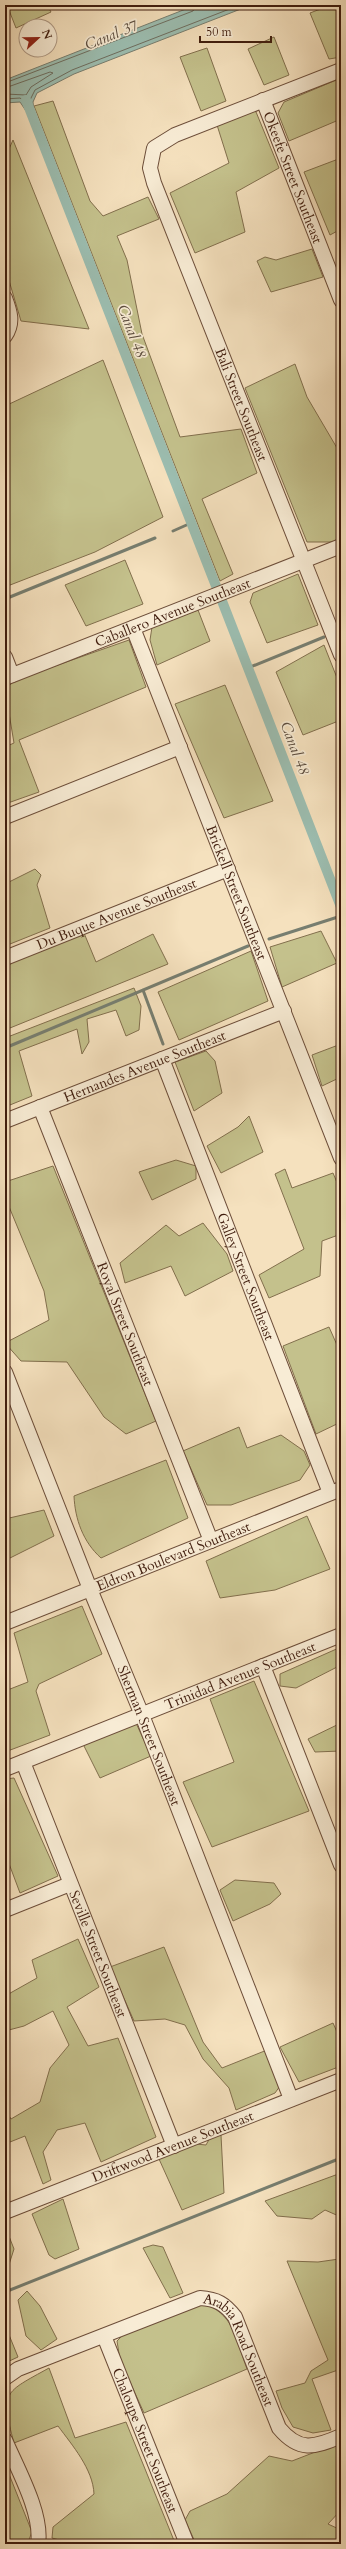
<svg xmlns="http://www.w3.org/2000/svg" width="346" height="2549" font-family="Cardo,serif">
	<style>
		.green { fill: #c4c18c; stroke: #826f4d }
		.water { fill: #9cbeb1; stroke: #777e70 }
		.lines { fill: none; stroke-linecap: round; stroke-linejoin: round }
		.shore { stroke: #6e6e60; stroke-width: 1 }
		.stream { stroke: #777e70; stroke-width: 3 }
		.canal { stroke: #9cbeb1; stroke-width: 10 }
		.minor-casing { stroke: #6d4e3a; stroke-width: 16 }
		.minor { stroke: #f8ecd5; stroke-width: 14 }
		.labels { text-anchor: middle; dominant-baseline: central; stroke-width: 3.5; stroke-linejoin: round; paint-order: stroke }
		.street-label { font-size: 14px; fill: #401d0e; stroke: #f8ecd5 }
		.water-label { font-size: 15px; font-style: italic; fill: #5c4d3f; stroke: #f8ecd5 }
	</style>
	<rect width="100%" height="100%" fill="#f5e1be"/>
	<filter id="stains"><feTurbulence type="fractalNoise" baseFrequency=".005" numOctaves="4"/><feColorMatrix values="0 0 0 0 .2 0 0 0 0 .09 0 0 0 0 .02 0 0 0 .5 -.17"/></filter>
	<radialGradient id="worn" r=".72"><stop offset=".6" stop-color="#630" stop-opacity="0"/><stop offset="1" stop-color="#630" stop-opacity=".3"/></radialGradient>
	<path class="green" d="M 7,5 L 47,5 L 51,12 L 16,28 Z
		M 331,5 L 339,5 L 341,11 L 341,57 L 329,59 L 310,13 Z
		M 274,37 L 289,75 L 264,85 L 248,49 Z
		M 207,48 L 226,101 L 201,111 L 180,57 Z
		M 341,78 L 341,119 L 289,141 L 278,113 L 284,102 Z
		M 53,101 L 90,201 L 103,216 L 148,197 L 159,219 L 117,236 L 127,260 L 142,334 L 180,437 L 241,429 L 257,473 L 202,499 L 233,574 L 220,581 L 34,106 Z
		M 254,107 L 279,168 L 236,192 L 245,232 L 195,253 L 170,193 L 229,163 L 217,125 Z
		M 13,140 L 89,329 L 21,321 L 5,267 L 5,158 Z
		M 341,158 L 341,229 L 330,235 L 304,172 Z
		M 312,249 L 323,277 L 271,292 L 257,261 L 265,257 L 276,260 Z
		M 103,360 L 163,517 L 95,552 L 5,587 L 5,406 Z
		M 295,364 L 307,397 L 337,448 L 341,447 L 341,540 L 335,542 L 307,542 L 245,388 Z
		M 125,560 L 143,604 L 86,626 L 65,585 Z
		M 298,574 L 318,625 L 267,643 L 250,602 L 253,593 Z
		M 198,610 L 210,641 L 157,665 L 150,640 L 152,627 Z
		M 129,640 L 146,687 L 19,740 L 39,792 L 5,804 L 5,747 L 14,743 L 5,689 L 15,680 Z
		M 324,645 L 341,688 L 341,720 L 303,735 L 276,672 Z
		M 225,685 L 273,801 L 224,818 L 175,704 Z
		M 35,869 L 41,875 L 37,885 L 50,928 L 5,946 L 5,884 Z
		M 321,931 L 337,963 L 282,987 L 270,947 Z
		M 84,933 L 96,962 L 153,934 L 168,964 L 5,1030 L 5,964 Z
		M 251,951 L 268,1001 L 179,1040 L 158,992 Z
		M 134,988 L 141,1006 L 139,1030 L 126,1036 L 116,1010 L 87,1019 L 89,1042 L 82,1054 L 77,1029 L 19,1051 L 32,1096 L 5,1107 L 5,1038 Z
		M 341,1044 L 341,1077 L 322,1086 L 312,1055 Z
		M 206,1051 L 215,1061 L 222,1093 L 194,1111 L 175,1062 Z
		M 249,1116 L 263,1152 L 221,1173 L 207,1146 L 238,1127 Z
		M 176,1160 L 196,1166 L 196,1179 L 152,1200 L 139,1172 Z
		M 53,1166 L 156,1421 L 126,1434 L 104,1417 L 67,1362 L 21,1361 L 5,1343 L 49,1320 L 44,1291 L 5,1197 L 5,1182 Z
		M 285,1169 L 292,1188 L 333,1173 L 341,1192 L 341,1234 L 322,1241 L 320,1276 L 269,1298 L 259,1275 L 304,1249 L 275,1174 Z
		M 203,1223 L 227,1254 L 233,1271 L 185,1296 L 171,1266 L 125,1283 L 120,1263 L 166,1225 L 179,1236 Z
		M 329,1327 L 341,1354 L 341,1422 L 316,1434 L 283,1346 Z
		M 239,1427 L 247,1448 L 281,1435 L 304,1451 L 310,1465 L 300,1480 L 231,1505 L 207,1505 L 183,1451 Z
		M 166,1460 L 188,1518 L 101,1558 C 83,1542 75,1519 74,1496 Z
		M 44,1510 L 54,1536 L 8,1559 L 5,1551 L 5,1519 Z
		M 307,1516 L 330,1569 L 275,1590 L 220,1598 L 206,1561 Z
		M 82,1606 L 102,1654 L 39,1684 L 36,1691 L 50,1735 L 5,1752 L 5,1691 L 28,1682 L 14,1633 Z
		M 341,1647 L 341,1670 L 339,1666 L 296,1688 L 280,1686 L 280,1674 Z
		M 254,1681 L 309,1811 L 212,1847 L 183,1782 L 234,1762 L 210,1699 Z
		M 136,1723 L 151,1756 L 100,1778 L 83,1744 Z
		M 341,1723 L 341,1751 L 315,1752 L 308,1739 Z
		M 14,1778 L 58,1876 L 20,1893 L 5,1853 L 5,1779 Z
		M 235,1880 L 274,1883 L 281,1894 L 270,1904 L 233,1921 L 220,1890 Z
		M 78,1939 L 99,1987 L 67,2007 L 88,2046 L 118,2038 L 156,2137 L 101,2162 L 85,2123 L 57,2130 L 43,2152 L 51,2180 L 43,2184 L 25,2136 L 5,2144 L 5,2109 L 11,2119 L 40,2102 L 50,2068 L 69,2045 L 53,2011 L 24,2026 L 5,2031 L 5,1996 L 37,1978 L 32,1960 Z
		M 164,1947 L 203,2042 L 222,2068 L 267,2050 L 280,2086 L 275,2093 L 236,2110 L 229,2088 L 203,2059 L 185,2025 L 165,2019 L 134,2021 L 110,1967 Z
		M 333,2023 L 341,2041 L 341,2066 L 299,2082 L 280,2047 Z
		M 212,2134 L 221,2135 L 224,2193 L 182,2210 L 159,2159 L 196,2144 L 206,2145 Z
		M 341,2173 L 341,2217 L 325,2210 L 312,2219 L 277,2216 L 265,2201 Z
		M 63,2199 L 79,2249 L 55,2259 L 49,2255 L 32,2214 Z
		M 5,2226 L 14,2249 L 5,2277 Z
		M 153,2245 L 163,2247 L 183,2293 L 170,2298 L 143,2248 Z
		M 339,2259 L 341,2264 L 341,2369 L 312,2379 L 331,2430 L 313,2433 L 293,2427 L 282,2408 L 276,2391 L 305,2383 L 311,2371 L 328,2360 L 287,2261 L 318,2262 Z
		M 27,2291 L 40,2306 L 57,2339 L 41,2350 L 26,2336 L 18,2300 Z
		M 200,2303 C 234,2311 236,2340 247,2369 L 144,2413 L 120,2360 L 117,2341 L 123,2335 Z
		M 5,2325 L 18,2357 L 5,2363 Z
		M 49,2368 L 75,2438 L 126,2422 L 175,2543 L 74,2544 L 52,2538 L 53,2527 L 94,2494 C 93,2469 72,2445 58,2426 L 14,2443 C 0,2391 4,2393 49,2368 Z
		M 341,2442 L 341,2510 L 328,2524 L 341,2530 L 341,2544 L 196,2544 L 185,2520 L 190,2511 L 227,2494 L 269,2456 L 292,2461 Z
		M 5,2464 L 32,2532 L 28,2542 L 23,2544 L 5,2544 Z"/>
	<path class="water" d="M 196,5 L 251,5 L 74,74 L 37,93 L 33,102 L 34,112 L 26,111 L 20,102 L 5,103 L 5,80 Z"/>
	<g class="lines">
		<path class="shore" d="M 5,83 L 193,11 L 196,5
			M 5,88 L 50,72 L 53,73 L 31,87 L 26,95 L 5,94
			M 5,99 L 20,98 L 28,104 L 35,90 L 72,70 L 240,5"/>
		<path class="stream" d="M 173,531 L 191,523
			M 5,599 L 155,538
			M 248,668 L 324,637
			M 269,939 L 341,916
			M 143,990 L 163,1044
			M 5,1048 L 248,946
			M 5,2292 L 341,2158"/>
		<path class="canal" d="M 26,100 L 216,586
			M 222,601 L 341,907"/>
		<g class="minor-casing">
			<g id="minor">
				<path id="s1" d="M 341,70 L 175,135 L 154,148 L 150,168 L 154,183 L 341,655"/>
				<path id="s2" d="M 263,100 L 341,300"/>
				<path d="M 5,298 C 10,311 14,323 5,336"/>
				<path id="s3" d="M 133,628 L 341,1158"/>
				<path d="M 5,657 L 12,675"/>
				<path id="s4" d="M 5,678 L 341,546"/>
				<path d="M 5,817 L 180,747"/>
				<path id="s5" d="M 5,958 L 228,869"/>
				<path id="s6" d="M 162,1059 L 330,1493"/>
				<path id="s7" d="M 40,1107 L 211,1541"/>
				<path id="s8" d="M 5,1121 L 284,1011"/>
				<path id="s9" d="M 5,1372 L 90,1589 L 142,1715 L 291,2099"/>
				<path id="s10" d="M 5,1623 L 341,1489"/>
				<path d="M 263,1666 L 341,1865"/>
				<path id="s11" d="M 23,1762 L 174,2146"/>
				<path id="s12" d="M 5,1769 L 341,1635"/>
				<path d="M 5,1910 L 70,1884"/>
				<path id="s13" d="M 5,2212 L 341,2080"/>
				<path id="s14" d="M 104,2336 L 187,2544"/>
				<path id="s15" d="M 5,2378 L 18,2369 L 200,2298 C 217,2299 225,2304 235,2317 L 279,2428 C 299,2452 314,2448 341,2436"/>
				<path d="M 5,2440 C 17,2468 43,2514 38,2544"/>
			</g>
		</g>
		<use href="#minor" class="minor"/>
	</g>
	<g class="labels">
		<g class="street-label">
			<text stroke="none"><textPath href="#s2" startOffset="83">Okeefe Street Southeast</textPath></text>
			<text stroke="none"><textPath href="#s1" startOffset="477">Bali Street Southeast</textPath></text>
			<text stroke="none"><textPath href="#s4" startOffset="180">Caballero Avenue Southeast</textPath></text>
			<text stroke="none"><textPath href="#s3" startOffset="284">Brickell Street Southeast</textPath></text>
			<text stroke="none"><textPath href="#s5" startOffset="120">Du Buque Avenue Southeast</textPath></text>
			<text stroke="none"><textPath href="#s8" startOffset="150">Hernandes Avenue Southeast</textPath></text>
			<text stroke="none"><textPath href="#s6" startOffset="233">Galley Street Southeast</textPath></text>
			<text stroke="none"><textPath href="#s7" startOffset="233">Royal Street Southeast</textPath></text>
			<text stroke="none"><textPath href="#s10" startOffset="181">Eldron Boulevard Southeast</textPath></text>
			<text stroke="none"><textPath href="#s12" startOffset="253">Trinidad Avenue Southeast</textPath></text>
			<text stroke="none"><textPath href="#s9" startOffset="391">Sherman Street Southeast</textPath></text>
			<text stroke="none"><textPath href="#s11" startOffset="206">Seville Street Southeast</textPath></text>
			<text stroke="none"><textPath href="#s13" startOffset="180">Driftwood Avenue Southeast</textPath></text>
			<text stroke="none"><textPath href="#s15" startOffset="281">Arabia Road Southeast</textPath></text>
			<text stroke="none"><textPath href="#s14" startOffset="112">Chaloupe Street Southeast</textPath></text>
		</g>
		<g class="water-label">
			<text transform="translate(111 35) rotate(-22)">Canal 37</text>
			<text transform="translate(132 331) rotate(69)">Canal 48</text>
			<text transform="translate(295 748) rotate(69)">Canal 48</text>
		</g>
	</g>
	<rect width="346" height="2549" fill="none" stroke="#f5e1be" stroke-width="20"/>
	<rect x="6" y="6" width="334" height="2537" fill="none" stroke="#401d0e" stroke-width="2"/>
	<rect x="10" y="10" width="326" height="2529" fill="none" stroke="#401d0e"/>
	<g transform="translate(38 38) rotate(68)"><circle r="19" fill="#f8ecd5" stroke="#ae9985"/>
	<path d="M0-3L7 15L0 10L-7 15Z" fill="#8f2418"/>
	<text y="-6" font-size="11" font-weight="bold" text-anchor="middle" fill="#401d0e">N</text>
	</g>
	<path d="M200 36v6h71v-6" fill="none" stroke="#401d0e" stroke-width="2"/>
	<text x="206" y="36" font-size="12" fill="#401d0e" stroke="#f8ecd5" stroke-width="3" paint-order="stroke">50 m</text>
	<rect width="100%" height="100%" filter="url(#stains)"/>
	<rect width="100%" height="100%" fill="url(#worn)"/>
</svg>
